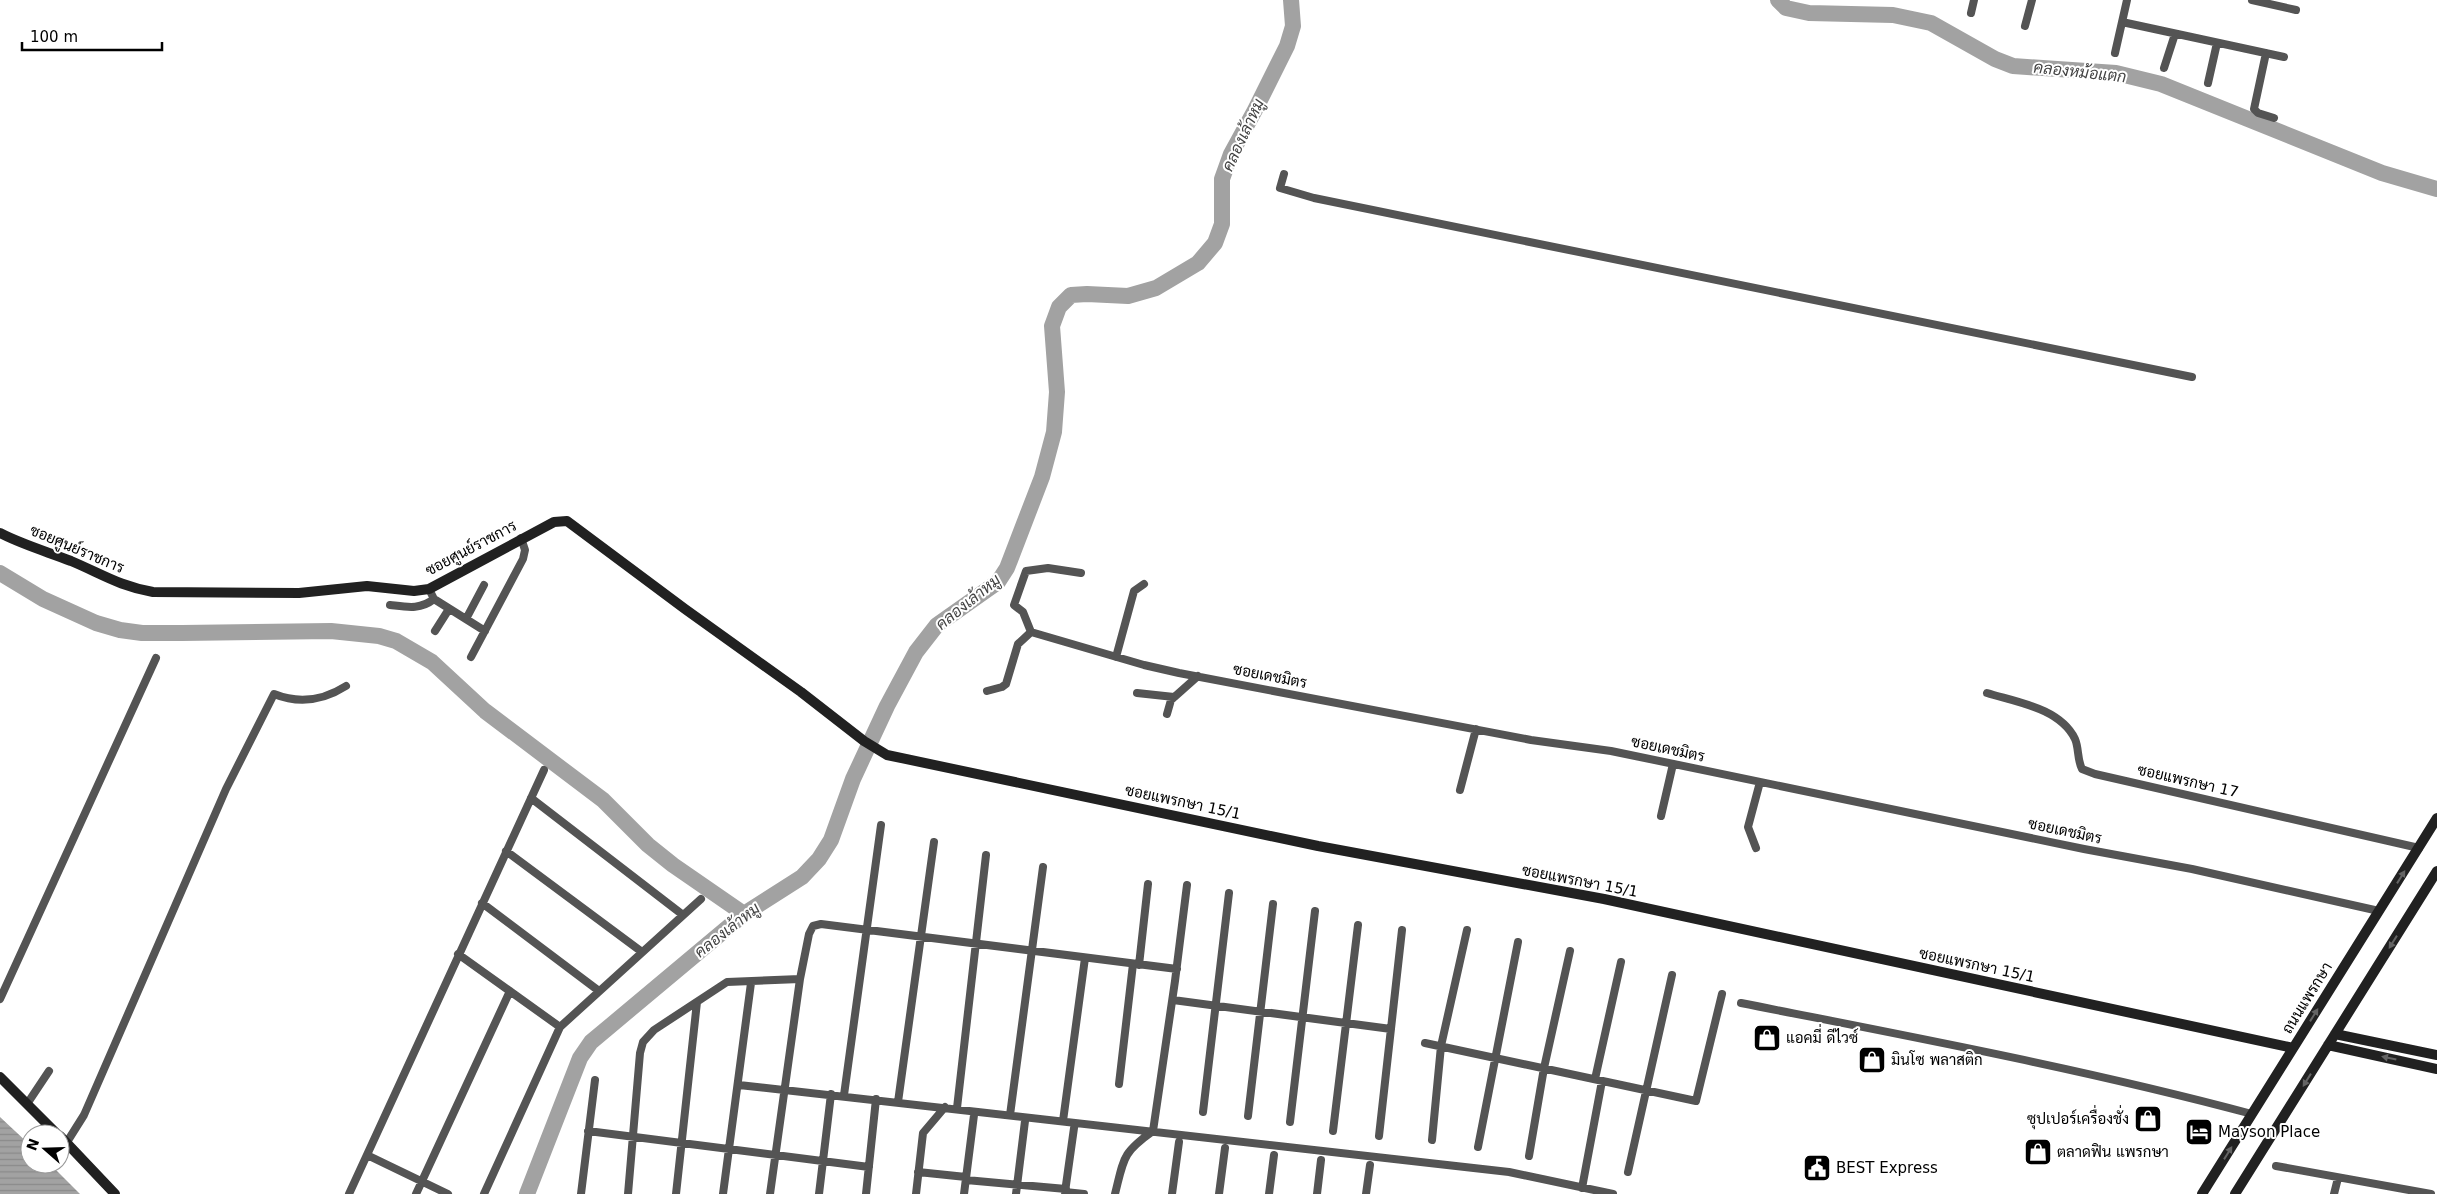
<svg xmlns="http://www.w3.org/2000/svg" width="2437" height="1194" font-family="'DejaVu Sans',Sarabun,sans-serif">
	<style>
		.water { fill: url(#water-rules) }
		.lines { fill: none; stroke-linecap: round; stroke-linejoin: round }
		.river { stroke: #a2a2a2; stroke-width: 16 }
		.street { stroke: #545454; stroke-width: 8 }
		.secondary { stroke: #212121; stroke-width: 10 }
		.oneway { fill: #646464 }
		.labels { text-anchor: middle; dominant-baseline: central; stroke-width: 4; stroke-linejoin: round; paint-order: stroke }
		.street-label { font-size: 15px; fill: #000; stroke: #fff }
		.poi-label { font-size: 15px; fill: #000; stroke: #fff; text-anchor: start }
		.water-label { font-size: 16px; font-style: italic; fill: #434343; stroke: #fff }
	</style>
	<defs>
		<pattern id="water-rules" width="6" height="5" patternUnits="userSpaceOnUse" patternTransform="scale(1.25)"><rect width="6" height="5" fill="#a2a2a2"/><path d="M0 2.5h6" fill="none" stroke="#8a8a8a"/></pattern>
	</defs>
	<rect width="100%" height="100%" fill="#fff"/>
	<path class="water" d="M 0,1117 L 30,1145 L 30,1164 L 50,1164 L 80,1194 L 0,1194 Z"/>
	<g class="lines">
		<path class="river" d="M 1778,0 L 1786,8 L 1809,13 L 1893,15 L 1931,23 L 1995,59 L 2013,66 L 2116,73 L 2161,84 L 2382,173 L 2437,189
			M 0,573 L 43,599 L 96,623 L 120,630 L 142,633 L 182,633 L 331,631 L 379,636 L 396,641 L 432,662 L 485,711 L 603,800 L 648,845 L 673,865 L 744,914
			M 527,1194 L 580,1058 L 591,1042 L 744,914 L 802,877 L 819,859 L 831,840 L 853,779 L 887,706 L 916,652 L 937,625 L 998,582 L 1007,568 L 1042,477 L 1054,432 L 1057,392 L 1052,326 L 1059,307 L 1071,295 L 1087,294 L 1128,296 L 1156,288 L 1198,263 L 1215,243 L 1222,224 L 1222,179 L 1231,154 L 1255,110 L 1287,46 L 1293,26 L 1291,0"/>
		<path class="street" d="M 2252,0 L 2296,10
			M 1971,13 L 1974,0
			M 2122,22 L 2284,57
			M 2025,26 L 2032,0
			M 2115,53 L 2127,0
			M 2266,53 L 2254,109 L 2258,113 L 2274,118
			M 2164,68 L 2175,34
			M 2208,83 L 2217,43
			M 1284,174 L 1280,188 L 1314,198 L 2192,377
			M 429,589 L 434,599 L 485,631
			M 390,605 C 407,607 420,610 434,599
			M 466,619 L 484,585
			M 435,631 L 449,609
			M 1031,632 L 1023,612 L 1014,605 L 1026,571 L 1048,568 L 1081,573
			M 471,657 L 523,559 L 525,550 L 521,538
			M 1116,657 L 1134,591 L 1144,584
			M 987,691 L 1002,687 L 1006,684 L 1018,644 L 1031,632 L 1144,665 L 1179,673 L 1531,740 L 1611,751 L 2084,849 L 2192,869 L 2379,911
			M 1137,693 L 1174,697
			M 1987,693 C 2016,702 2060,708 2075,739 C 2079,748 2077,759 2082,769 L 2095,774 L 2419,848
			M 1167,714 L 1171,700 L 1198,676
			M 1460,790 L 1476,729
			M 531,798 L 683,915
			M 1661,816 L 1673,764
			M 1756,848 L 1748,827 L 1760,782
			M 506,851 L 642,952
			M 482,903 L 599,991
			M 458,954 L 560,1027
			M 1139,965 L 1148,884
			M 0,999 L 156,658
			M 1173,1000 L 1391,1029
			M 1741,1003 C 1912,1037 2084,1069 2252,1114
			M 1425,1043 L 1696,1101 L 1722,994
			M 1595,1079 L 1621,962
			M 1119,1084 L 1133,964
			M 739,1085 L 1509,1172 L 1613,1194
			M 844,1095 L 881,825
			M 898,1102 L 934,842
			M 27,1104 L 49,1071
			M 957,1108 L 986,855
			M 1203,1112 L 1229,893
			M 1010,1115 L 1043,867
			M 1248,1116 L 1273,904
			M 1063,1121 L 1085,958
			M 1290,1122 L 1315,911
			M 588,1131 L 869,1167
			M 1333,1131 L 1358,925
			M 1379,1136 L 1402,930
			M 1432,1140 L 1441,1046 L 1467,930
			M 67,1142 L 84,1115 L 226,789 L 274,694 C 299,704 324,700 346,686
			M 1478,1147 L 1518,942
			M 367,1155 L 448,1194
			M 1529,1156 L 1544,1068 L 1570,951
			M 2276,1166 L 2431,1194
			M 918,1172 L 966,1177
			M 1628,1172 L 1672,975
			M 966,1180 L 1066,1189
			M 1582,1188 L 1602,1081
			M 1065,1192 L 1074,1128
			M 1065,1192 L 1084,1194
			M 349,1194 L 544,770
			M 416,1194 L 510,991
			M 484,1194 L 560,1027 L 701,899
			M 581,1194 L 595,1080
			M 628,1194 L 640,1053 L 643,1042 L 654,1030 L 727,982 L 800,979
			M 676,1194 L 697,1002
			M 723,1194 L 751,983
			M 770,1194 L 800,979 L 809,934 L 813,926 L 821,924 L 1177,969
			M 819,1194 L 831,1094
			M 866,1194 L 876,1099
			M 916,1194 L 923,1133 L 945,1107
			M 964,1194 L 974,1115
			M 1016,1194 L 1025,1121
			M 1115,1194 C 1124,1158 1122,1153 1153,1131 L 1175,981 L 1187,885
			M 1172,1194 L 1179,1142
			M 1219,1194 L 1225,1148
			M 1269,1194 L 1274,1155
			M 1317,1194 L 1321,1160
			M 1366,1194 L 1370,1165
			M 2334,1194 L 2338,1178"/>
		<path class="secondary" d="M 0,533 C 23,545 48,552 71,561 C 102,574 119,586 153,592 L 299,593 L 367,586 L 414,591 L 429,589 L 554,522 L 567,521 L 685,609 L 801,692 L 864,741 L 887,755 L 1318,846 L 1604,899 L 2293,1048
			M 2335,1034 L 2437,1055
			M 2328,1045 L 2437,1069
			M 0,1077 L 57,1134
			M 60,1136 L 115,1194
			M 2202,1194 L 2437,818
			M 2235,1194 L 2437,871"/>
	</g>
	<defs><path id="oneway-solid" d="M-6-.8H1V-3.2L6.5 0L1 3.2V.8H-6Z" transform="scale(1.25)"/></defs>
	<g class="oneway">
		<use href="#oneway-solid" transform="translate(2401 877) rotate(-58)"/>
		<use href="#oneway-solid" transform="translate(2393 942) rotate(122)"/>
		<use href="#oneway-solid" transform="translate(2314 1015) rotate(-58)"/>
		<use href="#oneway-solid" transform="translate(2389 1058) rotate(-168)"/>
		<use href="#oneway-solid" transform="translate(2307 1080) rotate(122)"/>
		<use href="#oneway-solid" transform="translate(2228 1153) rotate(-58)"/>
	</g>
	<defs>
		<g id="shop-square" transform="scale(1.4375)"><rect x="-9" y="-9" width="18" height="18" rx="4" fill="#000" stroke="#fff"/><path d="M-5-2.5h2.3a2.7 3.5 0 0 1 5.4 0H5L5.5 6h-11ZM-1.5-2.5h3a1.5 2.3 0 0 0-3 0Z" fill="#fff"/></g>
		<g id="hotel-square" transform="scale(1.4375)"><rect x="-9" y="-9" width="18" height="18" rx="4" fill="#000" stroke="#fff"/><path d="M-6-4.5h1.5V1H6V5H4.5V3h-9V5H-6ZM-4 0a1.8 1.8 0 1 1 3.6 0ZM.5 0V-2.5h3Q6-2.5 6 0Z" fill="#fff"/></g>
		<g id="civic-square" transform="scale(1.4375)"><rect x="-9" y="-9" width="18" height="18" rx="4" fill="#000" stroke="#fff"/><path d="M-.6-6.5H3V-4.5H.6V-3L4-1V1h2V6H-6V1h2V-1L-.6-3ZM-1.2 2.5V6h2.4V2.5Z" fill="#fff"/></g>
	</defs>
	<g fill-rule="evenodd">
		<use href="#shop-square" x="1767" y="1038"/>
		<use href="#shop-square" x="1872" y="1060"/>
		<use href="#shop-square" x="2148" y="1119"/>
		<use href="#hotel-square" x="2199" y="1132"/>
		<use href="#shop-square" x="2038" y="1152"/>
		<use href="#civic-square" x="1817" y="1168"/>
	</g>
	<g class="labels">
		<g class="street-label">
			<text transform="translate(471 548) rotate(-28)">ซอยศูนย์ราชการ</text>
			<text transform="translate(77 549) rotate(23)">ซอยศูนย์ราชการ</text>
			<text transform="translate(1270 676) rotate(11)">ซอยเดชมิตร</text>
			<text transform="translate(1668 749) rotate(12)">ซอยเดชมิตร</text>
			<text transform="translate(2188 781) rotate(13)">ซอยแพรกษา 17</text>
			<text transform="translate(1183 802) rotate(12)">ซอยแพรกษา 15/1</text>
			<text transform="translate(2065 831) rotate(12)">ซอยเดชมิตร</text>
			<text transform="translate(1580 881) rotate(11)">ซอยแพรกษา 15/1</text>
			<text transform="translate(1977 965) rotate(12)">ซอยแพรกษา 15/1</text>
			<text transform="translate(2307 998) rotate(-58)">ถนนแพรกษา</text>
		</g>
		<g class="poi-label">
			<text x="1786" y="1038">แอคมี่ ดีไวซ์</text>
			<text x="1891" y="1060">มินโซ พลาสติก</text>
			<text x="2129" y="1119" text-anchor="end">ซุปเปอร์เครื่องชั่ง</text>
			<text x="2218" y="1132">Mayson Place</text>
			<text x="2057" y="1152">ตลาดฟิน แพรกษา</text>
			<text x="1836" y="1168">BEST Express</text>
		</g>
		<g class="water-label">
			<text transform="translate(2080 72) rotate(6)">คลองหม้อแตก</text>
			<text transform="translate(1243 135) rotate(-65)">คลองเล้าหมู</text>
			<text transform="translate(968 602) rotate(-39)">คลองเล้าหมู</text>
			<text transform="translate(727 930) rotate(-38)">คลองเล้าหมู</text>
		</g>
	</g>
	<g transform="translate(45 1149) rotate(290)"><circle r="24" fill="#ffffff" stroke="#999999"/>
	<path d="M0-4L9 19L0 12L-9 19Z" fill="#000000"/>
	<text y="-8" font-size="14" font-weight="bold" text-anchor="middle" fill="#000000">N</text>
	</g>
	<path d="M22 42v8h140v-8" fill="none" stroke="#000000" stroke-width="2.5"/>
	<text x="30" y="42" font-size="15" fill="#000000" stroke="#ffffff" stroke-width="4" paint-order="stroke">100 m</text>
</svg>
